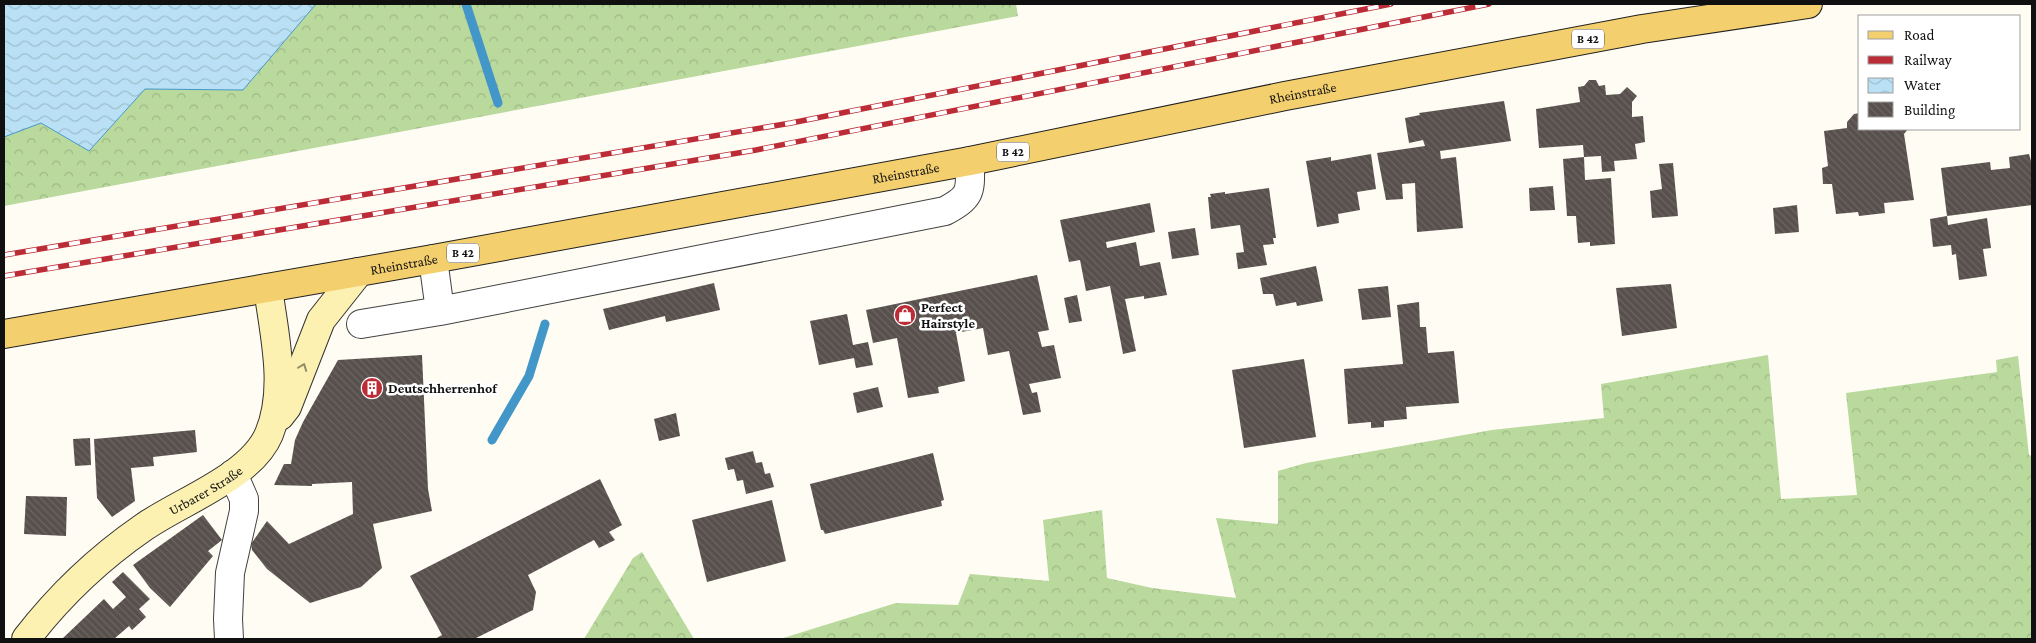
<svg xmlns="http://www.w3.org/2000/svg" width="2036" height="643" font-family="'Crimson Pro',serif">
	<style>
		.forest { fill: url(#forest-crowns) }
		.water { fill: url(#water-waves); stroke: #4397c8 }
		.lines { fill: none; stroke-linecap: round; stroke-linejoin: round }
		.stream { stroke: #4397c8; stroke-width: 9 }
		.building { fill: url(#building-back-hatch) }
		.street-casing { stroke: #434343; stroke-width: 30 }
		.secondary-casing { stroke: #323232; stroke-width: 30 }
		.primary-casing { stroke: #212121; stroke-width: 30 }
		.street { stroke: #fff; stroke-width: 28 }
		.secondary { stroke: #fcf1b1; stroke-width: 28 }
		.primary { stroke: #f3cf6e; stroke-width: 28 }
		.rail-casing { stroke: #bb2c37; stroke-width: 5.5 }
		.rail { stroke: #fff; stroke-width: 4; stroke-dasharray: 11; stroke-linecap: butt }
		.oneway { stroke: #928c69 }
		.labels { text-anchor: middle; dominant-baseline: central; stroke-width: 5; stroke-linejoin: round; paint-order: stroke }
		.shield { fill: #fff; stroke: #585858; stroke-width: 1 }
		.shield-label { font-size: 12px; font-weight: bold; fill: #101010 }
		.street-label { font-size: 14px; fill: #101010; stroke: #fff }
		.poi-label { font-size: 14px; font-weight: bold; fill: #101010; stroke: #fff; text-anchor: start }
	</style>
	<defs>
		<pattern id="forest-crowns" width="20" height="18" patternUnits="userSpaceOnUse" patternTransform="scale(1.25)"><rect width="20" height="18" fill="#b9d99d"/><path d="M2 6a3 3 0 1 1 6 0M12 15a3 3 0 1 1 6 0" fill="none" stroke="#9eb986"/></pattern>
		<pattern id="water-waves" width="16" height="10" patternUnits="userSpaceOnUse" patternTransform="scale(1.25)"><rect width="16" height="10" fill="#b9e0f4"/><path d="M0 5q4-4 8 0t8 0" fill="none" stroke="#9ebfd0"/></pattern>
		<pattern id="building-back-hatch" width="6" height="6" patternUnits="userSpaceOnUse" patternTransform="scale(1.25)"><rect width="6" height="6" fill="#58504c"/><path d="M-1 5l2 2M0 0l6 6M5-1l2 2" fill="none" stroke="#6b6561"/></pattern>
	</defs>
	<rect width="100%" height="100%" fill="#fefcf3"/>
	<path class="forest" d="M 316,4 L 1016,4 L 1018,16 L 4,206 L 4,137 L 41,123 L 89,151 L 145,89 L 243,90 Z
		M 1768,355 L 1781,499 L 1857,495 L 1846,393 L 1997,372 L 1996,360 L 2018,356 L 2029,455 L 2032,456 L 2032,639 L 780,639 L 896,603 L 958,605 L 970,574 L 1049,581 L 1043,520 L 1102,510 L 1107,578 L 1152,588 L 1236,598 L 1216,518 L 1278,524 L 1278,471 L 1306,463 L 1492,430 L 1604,418 L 1601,384 Z
		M 642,552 L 694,639 L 584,639 L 633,558 Z"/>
	<path class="water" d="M 4,4 L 316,4 L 243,90 L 145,89 L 89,151 L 41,123 L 4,137 Z"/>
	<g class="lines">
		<path class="stream" d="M 466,4 L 498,103
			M 492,440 L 529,376 L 545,324"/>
	</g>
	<path class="building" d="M 1589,80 L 1596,80 L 1599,86 L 1605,85 L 1606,95 L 1620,94 L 1627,87 L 1637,96 L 1632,102 L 1632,117 L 1643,116 L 1645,142 L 1635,144 L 1637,159 L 1614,161 L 1615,171 L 1602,172 L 1601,156 L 1584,157 L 1583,145 L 1539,148 L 1536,109 L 1580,102 L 1578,87 L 1584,86 Z
		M 1504,101 L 1511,141 L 1440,151 L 1441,159 L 1456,157 L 1463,228 L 1417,232 L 1415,183 L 1402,184 L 1403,199 L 1386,200 L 1377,153 L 1425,146 L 1423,140 L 1409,143 L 1405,118 L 1420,115 L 1419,113 Z
		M 1860,113 L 1860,129 L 1908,129 L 1904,134 L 1914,200 L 1884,203 L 1885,213 L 1859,216 L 1858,212 L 1836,214 L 1832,184 L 1823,184 L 1822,168 L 1828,166 L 1824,131 L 1847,128 L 1847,122 L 1854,114 Z
		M 1371,154 L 1376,189 L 1357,192 L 1360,210 L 1338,214 L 1339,223 L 1317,227 L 1306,161 L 1331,157 L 1331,161 Z
		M 2029,154 L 2032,165 L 2032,205 L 1947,216 L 1948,225 L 1987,218 L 1991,248 L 1983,249 L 1987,276 L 1959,280 L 1956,254 L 1952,255 L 1951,245 L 1933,247 L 1930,219 L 1947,216 L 1941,168 L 1990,162 L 1991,170 L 2010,168 L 2009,157 Z
		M 1584,157 L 1585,180 L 1611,178 L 1615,244 L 1590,246 L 1590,242 L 1578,243 L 1576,216 L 1567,216 L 1563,159 Z
		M 1673,163 L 1678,216 L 1652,218 L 1650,191 L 1662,189 L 1659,164 Z
		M 1553,186 L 1555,210 L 1530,211 L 1529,188 Z
		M 1269,188 L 1276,238 L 1273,238 L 1274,244 L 1263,245 L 1267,265 L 1238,269 L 1236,253 L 1244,252 L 1240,225 L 1211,229 L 1208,197 L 1211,197 L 1210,194 L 1225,192 L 1225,194 Z
		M 1150,203 L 1155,232 L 1106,242 L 1107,248 L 1136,242 L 1140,266 L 1160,262 L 1167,295 L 1144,299 L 1144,296 L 1125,299 L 1136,351 L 1123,354 L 1110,286 L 1086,291 L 1080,260 L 1069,262 L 1060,220 Z
		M 1797,205 L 1799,232 L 1775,234 L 1773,208 Z
		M 1195,228 L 1199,255 L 1172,259 L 1168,232 Z
		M 1316,266 L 1323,301 L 1297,306 L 1296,302 L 1276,306 L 1273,294 L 1263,294 L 1260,278 Z
		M 1037,275 L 1049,330 L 1038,332 L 1042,347 L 1054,345 L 1061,378 L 1029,384 L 1032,393 L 1037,392 L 1041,412 L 1023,415 L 1009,351 L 988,355 L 983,328 L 956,333 L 965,381 L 938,387 L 939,393 L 908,398 L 897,338 L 873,343 L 866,310 Z
		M 714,283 L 720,310 L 666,322 L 665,316 L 609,330 L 603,309 Z
		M 1671,284 L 1677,328 L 1622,336 L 1616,288 Z
		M 1388,286 L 1391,317 L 1362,320 L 1358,289 Z
		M 1077,295 L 1082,321 L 1069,323 L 1064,298 Z
		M 1419,302 L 1420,327 L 1426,327 L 1428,353 L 1454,351 L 1459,403 L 1406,407 L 1407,419 L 1384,421 L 1384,427 L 1371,428 L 1371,422 L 1348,424 L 1344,369 L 1403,364 L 1397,305 Z
		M 847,314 L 853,345 L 868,342 L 873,365 L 856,368 L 854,358 L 819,365 L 810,321 Z
		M 422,355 L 428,489 L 432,511 L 373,524 L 382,568 L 361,587 L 310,603 L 267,569 L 252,550 L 251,544 L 267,521 L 289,544 L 353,514 L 352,482 L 312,484 L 312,486 L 274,485 L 284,464 L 291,464 L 295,440 L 303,422 L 338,360 Z
		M 1304,359 L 1316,437 L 1244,448 L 1232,370 Z
		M 878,387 L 883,407 L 857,413 L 853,393 Z
		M 676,413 L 680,436 L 659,441 L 654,419 Z
		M 195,430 L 197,452 L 153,457 L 154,466 L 131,468 L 135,501 L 112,517 L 97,498 L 94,439 Z
		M 90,438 L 91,465 L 75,466 L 73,439 Z
		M 753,451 L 756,463 L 762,462 L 765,474 L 770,473 L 774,487 L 746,494 L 743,480 L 737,481 L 734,469 L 728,470 L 725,458 Z
		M 933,453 L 944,500 L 941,501 L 942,506 L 825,534 L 823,530 L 821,530 L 810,484 Z
		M 600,479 L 622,525 L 609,532 L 615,540 L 599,548 L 594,540 L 528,575 L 536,592 L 533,610 L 474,639 L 435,639 L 442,635 L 410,576 Z
		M 26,496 L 67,497 L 66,536 L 24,534 Z
		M 772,500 L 786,561 L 707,582 L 692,520 Z
		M 203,515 L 222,540 L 208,551 L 213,556 L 170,607 L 150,588 L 133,565 Z
		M 123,572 L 150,599 L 139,609 L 146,617 L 132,630 L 129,626 L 114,639 L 64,639 L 63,638 L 104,599 L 113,609 L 126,597 L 112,582 Z"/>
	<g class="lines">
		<g class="street-casing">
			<path id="street" d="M 433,259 L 440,311
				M 361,324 L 440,311 L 945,211 C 973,196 970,191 970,161
				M 229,639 L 228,619 L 230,573 L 244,511 L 244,499 L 233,474"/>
		</g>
		<g class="secondary-casing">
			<g id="secondary">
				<path d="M 280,416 L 287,407 L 321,320 L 359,272"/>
				<path id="s1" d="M 26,639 C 59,596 99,558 144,527 C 181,501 251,477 269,434 C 288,389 274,334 268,288"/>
			</g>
		</g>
		<g class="primary-casing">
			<g id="primary">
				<path id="s2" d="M 4,334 L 433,259 L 970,161 L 1285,96 L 1642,29 L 1808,4"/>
			</g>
		</g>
		<use href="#street" class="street"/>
		<use href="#secondary" class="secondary"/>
		<use href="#primary" class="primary"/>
		<g class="rail-casing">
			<path id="rail" d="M 4,255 L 791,123 L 1391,4
				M 4,276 L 756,150 L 1489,4"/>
		</g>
		<use href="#rail" class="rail"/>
	</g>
	<defs><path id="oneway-chevron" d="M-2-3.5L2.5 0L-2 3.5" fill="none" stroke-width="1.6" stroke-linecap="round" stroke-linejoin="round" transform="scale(1.25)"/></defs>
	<use class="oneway" href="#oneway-chevron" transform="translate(303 367) rotate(-69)"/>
	<defs>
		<g id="shop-disc" transform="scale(1.125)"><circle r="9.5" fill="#bb2c37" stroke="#fff"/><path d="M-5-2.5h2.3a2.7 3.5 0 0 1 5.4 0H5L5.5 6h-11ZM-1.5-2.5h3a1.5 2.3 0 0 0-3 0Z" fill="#fff"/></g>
		<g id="building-disc" transform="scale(1.125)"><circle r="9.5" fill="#bb2c37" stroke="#fff"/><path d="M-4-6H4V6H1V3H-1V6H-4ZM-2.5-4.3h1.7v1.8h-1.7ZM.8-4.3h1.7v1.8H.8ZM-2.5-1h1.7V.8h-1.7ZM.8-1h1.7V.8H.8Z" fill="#fff"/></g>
	</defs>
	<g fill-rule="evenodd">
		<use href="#shop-disc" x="905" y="315"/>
		<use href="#building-disc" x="372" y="388"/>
	</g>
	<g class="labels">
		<g class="shield">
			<rect x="1572" y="29.5" width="32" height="19" rx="4"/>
			<rect x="997" y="142.5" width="32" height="19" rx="4"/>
			<rect x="447" y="243.5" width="32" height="19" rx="4"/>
		</g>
		<g class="shield-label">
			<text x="1588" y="39">B 42</text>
			<text x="1013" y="152">B 42</text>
			<text x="463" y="253">B 42</text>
		</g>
		<g class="street-label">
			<text stroke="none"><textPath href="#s2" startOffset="1321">Rheinstraße</textPath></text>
			<text stroke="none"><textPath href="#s2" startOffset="916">Rheinstraße</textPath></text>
			<text stroke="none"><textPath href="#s2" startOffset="406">Rheinstraße</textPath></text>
			<text stroke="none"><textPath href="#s1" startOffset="235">Urbarer Straße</textPath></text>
		</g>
		<g class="poi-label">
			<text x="921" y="307">Perfect<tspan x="921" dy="16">Hairstyle</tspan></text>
			<text x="388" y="388">Deutschherrenhof</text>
		</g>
	</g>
	<rect width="2036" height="643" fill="none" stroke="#101010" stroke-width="10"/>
	<rect x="1858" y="15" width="162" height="115" fill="#ffffff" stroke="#9f9f9f"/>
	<rect x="1868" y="31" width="25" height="8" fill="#f3cf6e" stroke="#9f9f9f"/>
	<text x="1904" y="40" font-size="15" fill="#101010">Road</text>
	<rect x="1868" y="56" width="25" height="8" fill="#bb2c37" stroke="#9f9f9f"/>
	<text x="1904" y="65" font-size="15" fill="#101010">Railway</text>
	<rect x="1868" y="78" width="25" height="15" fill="url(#water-waves)" stroke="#9f9f9f"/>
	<text x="1904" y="90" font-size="15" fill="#101010">Water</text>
	<rect x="1868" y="102" width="25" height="15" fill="url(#building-back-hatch)" stroke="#9f9f9f"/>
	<text x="1904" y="115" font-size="15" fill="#101010">Building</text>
</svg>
